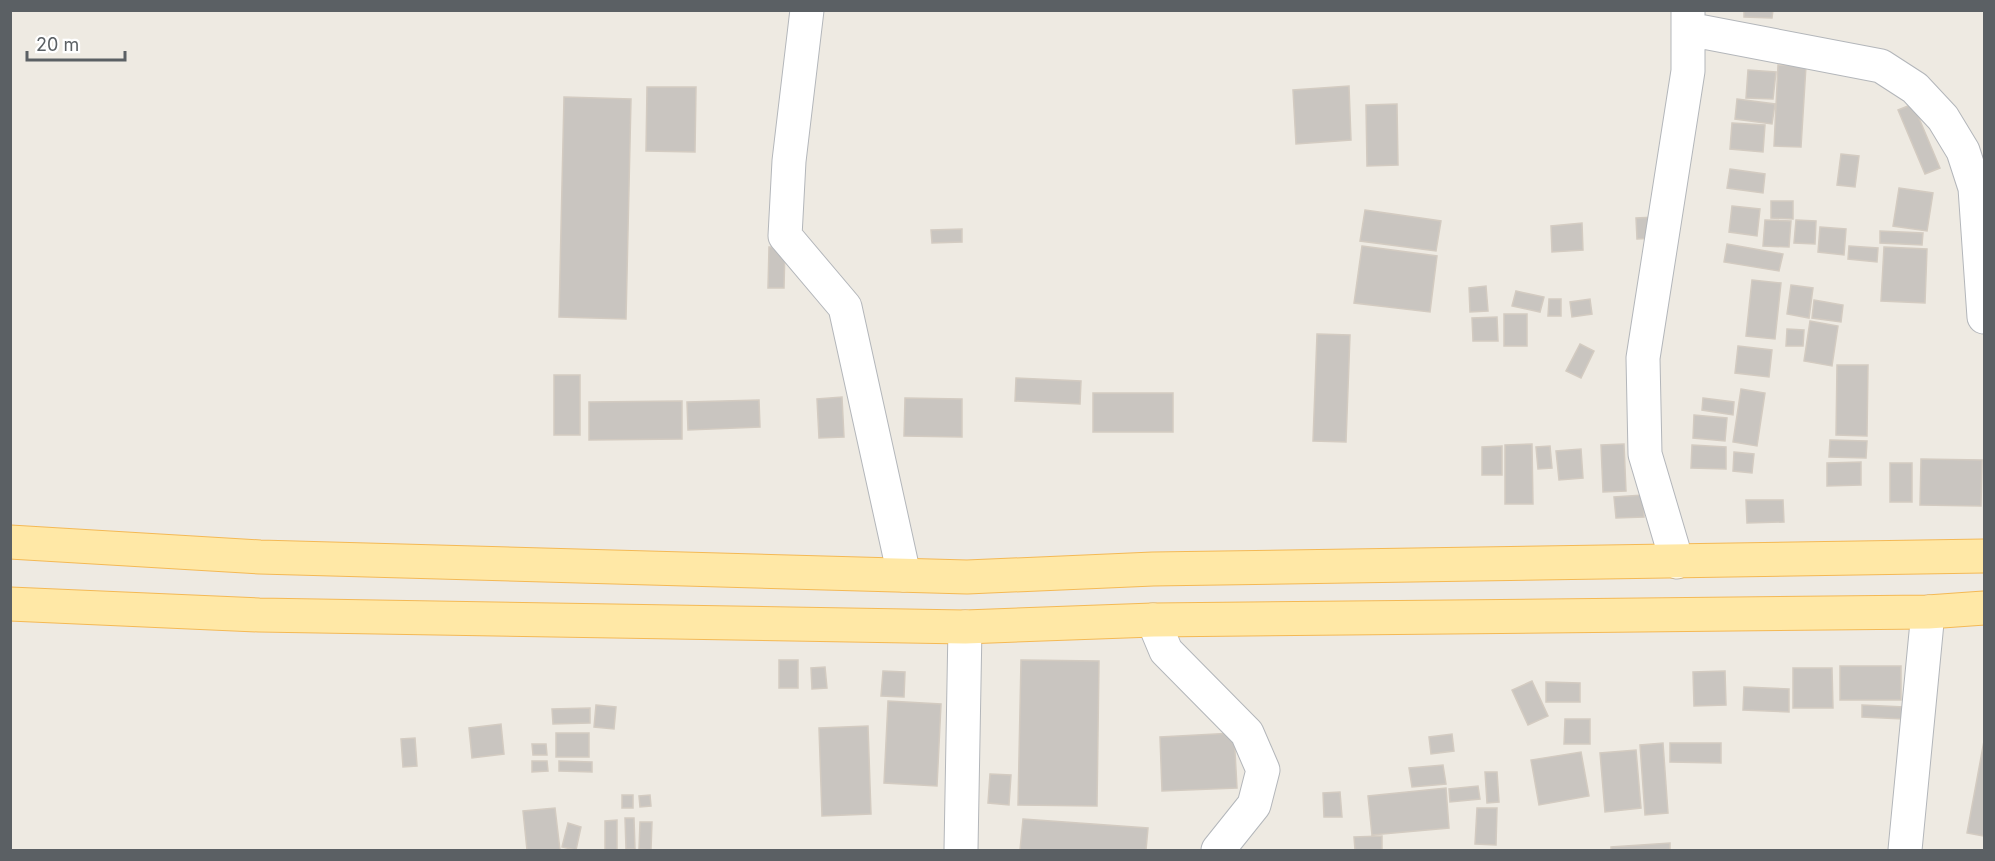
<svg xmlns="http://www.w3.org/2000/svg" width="1995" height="861" font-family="Inter,sans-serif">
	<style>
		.building { fill: #c9c5c0; stroke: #d3cbc1; stroke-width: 1.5 }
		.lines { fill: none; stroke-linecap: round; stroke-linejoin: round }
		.street-casing { stroke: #b3b6ba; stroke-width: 35 }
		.primary-casing { stroke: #f4b955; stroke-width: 35 }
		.street { stroke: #fff; stroke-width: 33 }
		.primary { stroke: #ffe8a6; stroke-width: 33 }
	</style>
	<rect width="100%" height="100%" fill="#eeeae2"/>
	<path class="building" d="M 1744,10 L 1773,10 L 1772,18 L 1744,17 Z
		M 1778,65 L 1806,66 L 1801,147 L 1774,146 Z
		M 1748,70 L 1776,72 L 1773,99 L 1746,98 Z
		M 1349,86 L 1351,140 L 1296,144 L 1293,90 Z
		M 647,87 L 696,87 L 695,152 L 646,151 Z
		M 564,97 L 631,99 L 626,319 L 559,317 Z
		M 1737,99 L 1775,104 L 1772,124 L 1735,119 Z
		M 1397,104 L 1398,165 L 1367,166 L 1366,105 Z
		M 1913,104 L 1940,168 L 1925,174 L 1898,110 Z
		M 1732,123 L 1765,125 L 1763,152 L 1730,149 Z
		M 1841,154 L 1859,156 L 1855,187 L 1837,185 Z
		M 1730,169 L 1765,174 L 1763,193 L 1727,188 Z
		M 1899,188 L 1933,193 L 1927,231 L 1893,226 Z
		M 1771,201 L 1793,201 L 1793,219 L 1771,218 Z
		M 1732,206 L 1760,209 L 1757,236 L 1729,232 Z
		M 1365,210 L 1441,221 L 1436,251 L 1360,241 Z
		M 1656,217 L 1657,238 L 1637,239 L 1636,218 Z
		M 1765,220 L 1791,221 L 1789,247 L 1763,246 Z
		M 1796,220 L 1816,221 L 1815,244 L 1794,243 Z
		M 1582,223 L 1583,250 L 1552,252 L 1551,226 Z
		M 1820,227 L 1846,229 L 1844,255 L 1818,252 Z
		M 962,229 L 962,242 L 932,243 L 931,230 Z
		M 1880,231 L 1923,233 L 1922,245 L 1880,243 Z
		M 1727,244 L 1783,254 L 1779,271 L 1724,262 Z
		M 1362,246 L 1437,256 L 1430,312 L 1354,303 Z
		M 1849,246 L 1878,248 L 1877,262 L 1848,259 Z
		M 769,247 L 785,247 L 784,288 L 768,288 Z
		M 1884,247 L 1927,249 L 1925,303 L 1881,301 Z
		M 1752,280 L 1781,283 L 1775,339 L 1746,336 Z
		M 1791,285 L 1813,288 L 1809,318 L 1787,314 Z
		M 1486,286 L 1488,311 L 1470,312 L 1469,288 Z
		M 1516,291 L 1544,297 L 1540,312 L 1512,306 Z
		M 1549,299 L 1561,299 L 1561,316 L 1548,316 Z
		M 1590,299 L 1592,314 L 1572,317 L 1570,302 Z
		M 1814,300 L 1843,305 L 1841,322 L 1812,318 Z
		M 1504,314 L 1527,314 L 1527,346 L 1504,346 Z
		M 1497,317 L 1498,341 L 1473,341 L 1472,318 Z
		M 1810,321 L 1838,326 L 1832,366 L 1804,361 Z
		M 1787,329 L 1804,330 L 1803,346 L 1786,346 Z
		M 1317,334 L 1350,335 L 1346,442 L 1313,441 Z
		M 1580,344 L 1594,351 L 1581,378 L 1566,371 Z
		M 1738,346 L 1772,350 L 1769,377 L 1735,373 Z
		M 1837,365 L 1868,365 L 1867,436 L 1836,435 Z
		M 554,375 L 580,375 L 580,435 L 554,435 Z
		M 1016,378 L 1081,381 L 1080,404 L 1015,401 Z
		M 1741,389 L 1765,393 L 1757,446 L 1733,442 Z
		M 1093,393 L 1173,393 L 1173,432 L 1093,432 Z
		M 842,397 L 844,437 L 819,438 L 817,399 Z
		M 905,398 L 962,399 L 962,437 L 904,436 Z
		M 1703,398 L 1734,402 L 1733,415 L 1702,410 Z
		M 759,400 L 760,427 L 688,430 L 687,402 Z
		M 682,401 L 682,439 L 589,440 L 589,402 Z
		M 1694,415 L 1727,418 L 1725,441 L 1693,438 Z
		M 1830,440 L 1867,441 L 1866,458 L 1829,457 Z
		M 1532,444 L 1533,504 L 1505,504 L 1505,445 Z
		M 1624,444 L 1626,491 L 1603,492 L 1601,445 Z
		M 1692,445 L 1726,447 L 1726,469 L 1691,468 Z
		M 1502,446 L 1502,475 L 1482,475 L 1482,447 Z
		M 1550,446 L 1552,468 L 1538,469 L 1536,447 Z
		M 1581,449 L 1583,478 L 1559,480 L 1556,451 Z
		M 1734,452 L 1754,454 L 1752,473 L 1733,471 Z
		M 1921,459 L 1982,460 L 1981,506 L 1920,505 Z
		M 1861,462 L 1861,485 L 1827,486 L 1827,463 Z
		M 1890,463 L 1912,463 L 1912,502 L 1890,502 Z
		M 1643,495 L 1644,517 L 1616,518 L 1614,497 Z
		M 1746,500 L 1783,500 L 1784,522 L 1747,523 Z
		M 779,660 L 798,660 L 798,688 L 779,688 Z
		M 1021,660 L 1099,661 L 1097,806 L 1018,805 Z
		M 1840,666 L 1901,666 L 1901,700 L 1840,700 Z
		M 825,667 L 827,688 L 812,689 L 811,668 Z
		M 1793,668 L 1832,668 L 1833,708 L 1793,708 Z
		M 883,671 L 905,672 L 904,697 L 881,696 Z
		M 1725,671 L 1726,705 L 1694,706 L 1693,672 Z
		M 1532,681 L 1548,716 L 1528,725 L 1512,690 Z
		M 1546,682 L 1580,683 L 1580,702 L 1546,702 Z
		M 1744,687 L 1789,689 L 1789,712 L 1743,710 Z
		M 888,701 L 941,704 L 937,786 L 884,783 Z
		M 596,705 L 616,707 L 614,729 L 594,727 Z
		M 1862,705 L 1904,707 L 1903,719 L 1862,717 Z
		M 590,708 L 590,723 L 553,724 L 552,709 Z
		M 1565,719 L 1590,719 L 1590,744 L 1564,744 Z
		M 501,724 L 504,754 L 472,758 L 469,728 Z
		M 868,726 L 871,814 L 822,816 L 819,728 Z
		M 556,733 L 589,733 L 589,757 L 556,757 Z
		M 1234,733 L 1237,788 L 1162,791 L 1160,737 Z
		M 1452,734 L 1454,751 L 1431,754 L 1429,737 Z
		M 415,738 L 417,766 L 403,767 L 401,739 Z
		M 1984,741 L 1984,836 L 1967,833 Z
		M 1663,743 L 1668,813 L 1645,815 L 1640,745 Z
		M 1670,743 L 1721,743 L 1721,763 L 1670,762 Z
		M 532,744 L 546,744 L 547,755 L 533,755 Z
		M 1636,750 L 1641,808 L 1605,812 L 1600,753 Z
		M 1581,752 L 1589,796 L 1539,805 L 1531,760 Z
		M 532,761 L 547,761 L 548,771 L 532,772 Z
		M 559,761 L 592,762 L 592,772 L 559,771 Z
		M 1443,765 L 1446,784 L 1412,787 L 1409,768 Z
		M 1485,772 L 1497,772 L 1499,802 L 1487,803 Z
		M 990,774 L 1011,775 L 1009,805 L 988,803 Z
		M 1478,786 L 1480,799 L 1450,802 L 1449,789 Z
		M 1446,788 L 1449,828 L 1372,835 L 1368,796 Z
		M 1340,792 L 1342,817 L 1324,817 L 1323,793 Z
		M 622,795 L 633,795 L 633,808 L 622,808 Z
		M 650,795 L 651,806 L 640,807 L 639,796 Z
		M 555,808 L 560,850 L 527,850 L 523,811 Z
		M 1477,808 L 1497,808 L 1496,845 L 1475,844 Z
		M 625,818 L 634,818 L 635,849 L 626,849 Z
		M 1023,819 L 1148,828 L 1146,850 L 1020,850 Z
		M 617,820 L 617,850 L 605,850 L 605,821 Z
		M 640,822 L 652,822 L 651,850 L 639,849 Z
		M 568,823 L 581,827 L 576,850 L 562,847 Z
		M 1382,836 L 1382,850 L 1355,850 L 1354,837 Z
		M 1670,843 L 1670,850 L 1611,850 L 1611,847 Z"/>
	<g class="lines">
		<g class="street-casing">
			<path id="street" d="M 807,10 L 789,161 L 785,236 L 845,307 L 904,575
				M 1688,29 L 1881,66 L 1915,88 L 1943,118 L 1963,151 L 1975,188 L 1984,317
				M 1677,562 L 1645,454 L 1643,358 L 1688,71 L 1688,10
				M 1153,620 L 1166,651 L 1247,733 L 1263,770 L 1254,805 L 1218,850
				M 961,850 L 965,627
				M 1905,850 L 1928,612"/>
		</g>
		<g class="primary-casing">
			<path id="primary" d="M 10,542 L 260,557 L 967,577 L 1153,569 L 1984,556
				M 10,604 L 259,615 L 965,627 L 1153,620 L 1928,612 L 1984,608"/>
		</g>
		<use href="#street" class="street"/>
		<use href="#primary" class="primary"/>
	</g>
	<rect width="1995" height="861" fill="none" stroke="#5b6064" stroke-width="24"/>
	<path d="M27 51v9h98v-9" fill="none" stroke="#5b6064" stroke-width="3"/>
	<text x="36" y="51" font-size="18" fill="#5b6064" stroke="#ffffff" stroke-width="4.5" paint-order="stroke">20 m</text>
</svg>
